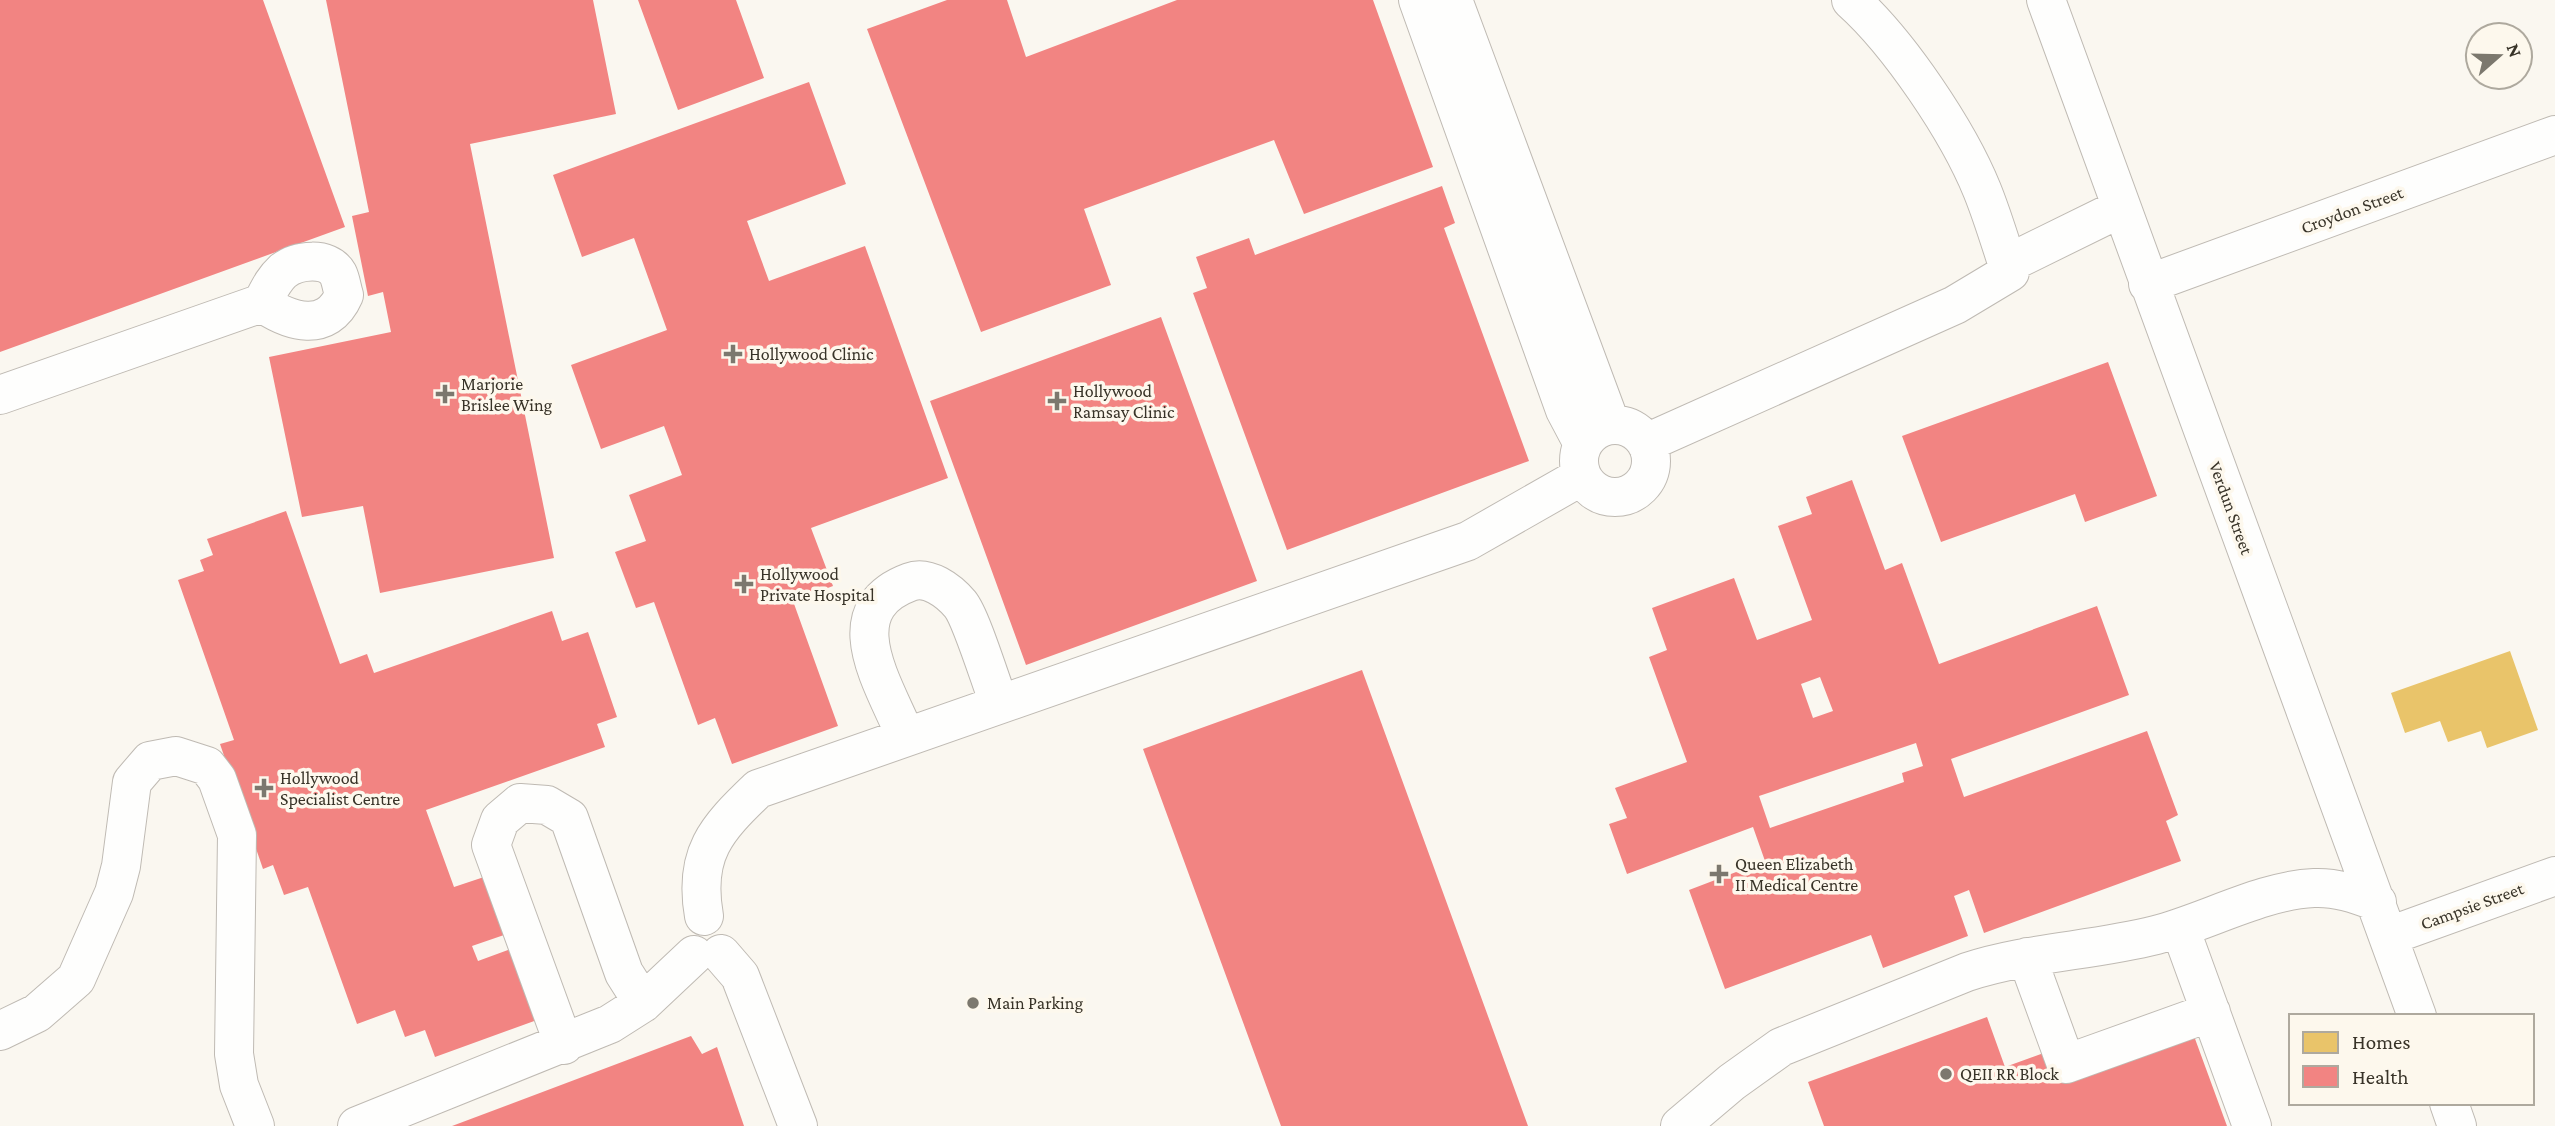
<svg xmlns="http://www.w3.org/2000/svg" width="2555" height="1126" font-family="'Crimson Pro',serif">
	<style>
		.homes { fill: #e9c46a }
		.health { fill: #f28482; fill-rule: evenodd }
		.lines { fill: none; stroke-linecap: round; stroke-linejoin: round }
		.minor-casing { stroke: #bfbab3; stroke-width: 40 }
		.minor { stroke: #fefefd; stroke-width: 38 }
		.poi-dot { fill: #7c786e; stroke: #fdf8ed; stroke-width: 2.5 }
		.labels { text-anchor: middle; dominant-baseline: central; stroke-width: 7; stroke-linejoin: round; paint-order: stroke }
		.street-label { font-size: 18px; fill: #383328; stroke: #fdf8ed }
		.poi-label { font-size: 18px; fill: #383328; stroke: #fdf8ed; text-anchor: start }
	</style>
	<rect width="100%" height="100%" fill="#faf7f0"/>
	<path class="homes" d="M 2510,651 L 2538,730 L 2487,748 L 2481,731 L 2448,742 L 2440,721 L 2405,733 L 2391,693 Z"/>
	<path class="health" d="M 0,0 L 263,0 L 345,227 L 0,352 Z
		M 326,0 L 593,0 L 616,114 L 470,144 L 554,558 L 380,593 L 363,506 L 302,517 L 269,357 L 391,332 L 383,292 L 368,296 L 352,216 L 369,212 Z
		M 638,0 L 736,0 L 764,78 L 678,110 Z
		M 947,0 L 1007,0 L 1026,57 L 1177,0 L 1373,0 L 1433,167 L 1304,214 L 1274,140 L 1084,209 L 1111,285 L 981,332 L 867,29 Z
		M 809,82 L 846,184 L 747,221 L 769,281 L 865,246 L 948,478 L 811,528 L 833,586 L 793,601 L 838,726 L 732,764 L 715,718 L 698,725 L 654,602 L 636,608 L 615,552 L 646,541 L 629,495 L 682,475 L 664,426 L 601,449 L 571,365 L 667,330 L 634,238 L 582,257 L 553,175 Z
		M 1442,186 L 1455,223 L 1444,228 L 1529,461 L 1287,550 L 1193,293 L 1207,288 L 1196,257 L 1249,238 L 1255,255 Z
		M 1161,317 L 1257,581 L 1026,665 L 930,401 Z
		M 2108,362 L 2157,496 L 2085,522 L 2075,494 L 1941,542 L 1902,436 Z
		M 1852,480 L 1885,570 L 1902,563 L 1939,664 L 2097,606 L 2129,695 L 1951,759 L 1964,797 L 2147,731 L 2178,815 L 2166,821 L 2181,861 L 1984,933 L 1969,890 L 1954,896 L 1968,936 L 1883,968 L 1871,935 L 1725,989 L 1689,890 L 1765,861 L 1753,827 L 1627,874 L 1609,824 L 1627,818 L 1615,788 L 1687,762 L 1649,657 L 1667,650 L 1652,608 L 1734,578 L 1757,640 L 1812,620 L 1778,526 L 1812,514 L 1806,497 ZM 1820,677 L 1833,711 L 1813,718 L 1801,684 ZM 1916,743 L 1923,766 L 1902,773 L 1904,782 L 1770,828 L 1759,796 Z
		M 286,511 L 340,664 L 367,654 L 374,673 L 552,611 L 562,641 L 588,632 L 617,717 L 597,724 L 605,747 L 426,810 L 454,887 L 484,877 L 504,935 L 472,946 L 478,961 L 511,949 L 537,1020 L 435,1057 L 425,1030 L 405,1037 L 395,1010 L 357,1024 L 308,887 L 284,895 L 273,865 L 263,869 L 220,744 L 234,740 L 178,580 L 204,571 L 200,560 L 213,555 L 207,539 Z
		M 1362,670 L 1528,1126 L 1281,1126 L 1143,749 Z
		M 1987,1017 L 2005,1067 L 2052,1050 L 2065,1083 L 2194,1036 L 2227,1126 L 1824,1126 L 1808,1082 Z
		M 691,1036 L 702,1054 L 717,1047 L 744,1126 L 452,1126 Z"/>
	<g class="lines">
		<g class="minor-casing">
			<path id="minor" d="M 1418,0 L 1565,410 L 1583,444
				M 1453,0 L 1611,425
				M 2046,0 L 2417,1016
				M 2007,264 L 2121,208
				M 2148,284 L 2555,135
				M 0,395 L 262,303 C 268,292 273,280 283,271 C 297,260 328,256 338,274 C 341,280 342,289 344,295 C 327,334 290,322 262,303
				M1579 461a36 36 0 1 1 72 0a36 36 0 1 1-72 0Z
				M 1646,443 L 1955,305 L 2010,272 C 2001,245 1993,217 1982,190 C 1958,131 1899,43 1851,0
				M 905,735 C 884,684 834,610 910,582 C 928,575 949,591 960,604 C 971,617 991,683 999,703
				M 704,916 C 693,854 716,829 758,789 L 1468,541 L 1582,476
				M 2180,928 L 2252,1126
				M 2389,936 L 2555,876
				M 721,954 L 740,976 L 798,1126
				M 2027,957 L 2066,1064 L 2211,1012
				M 0,1031 L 37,1013 L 76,979 L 114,893 L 121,866 L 132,782 L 150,761 L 176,756 L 207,766 L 217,779 L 237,835 L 234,1054 L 239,1085 L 255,1126
				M 564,1045 L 491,845 L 500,820 L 520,803 L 547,805 L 569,818 L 624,973 L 643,1003
				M 2449,1103 L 2457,1126
				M 357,1126 L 610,1024 L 643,1003 L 694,955
				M 1680,1126 L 1732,1082 L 1781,1047 L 1967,972 C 2028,952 2093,951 2156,935 C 2206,922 2263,890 2314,888 C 2336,887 2356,894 2377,902"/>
		</g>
		<use href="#minor" class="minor"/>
	</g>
	<g class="poi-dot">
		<path d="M729.5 343.5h7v7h7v7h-7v7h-7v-7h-7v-7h7z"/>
		<path d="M441.5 383.5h7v7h7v7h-7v7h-7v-7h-7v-7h7z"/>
		<path d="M1053.5 390.5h7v7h7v7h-7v7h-7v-7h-7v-7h7z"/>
		<path d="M740.5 573.5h7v7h7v7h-7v7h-7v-7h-7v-7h7z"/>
		<path d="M260.5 777.5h7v7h7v7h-7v7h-7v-7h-7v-7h7z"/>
		<path d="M1715.5 863.5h7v7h7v7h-7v7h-7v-7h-7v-7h7z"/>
		<circle cx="973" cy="1003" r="7"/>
		<circle cx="1946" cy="1074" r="7"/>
	</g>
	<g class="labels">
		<g class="street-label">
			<text transform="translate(2352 210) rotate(-20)">Croydon Street</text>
			<text transform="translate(2231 508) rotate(70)">Verdun Street</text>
			<text transform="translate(2472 906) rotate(-20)">Campsie Street</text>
		</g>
		<g class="poi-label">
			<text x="749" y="354">Hollywood Clinic</text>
			<text x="461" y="384">Marjorie<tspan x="461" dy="21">Brislee Wing</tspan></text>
			<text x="1073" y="391">Hollywood<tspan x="1073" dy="21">Ramsay Clinic</tspan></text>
			<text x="760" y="574">Hollywood<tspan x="760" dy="21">Private Hospital</tspan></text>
			<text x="280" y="778">Hollywood<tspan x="280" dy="21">Specialist Centre</tspan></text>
			<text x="1735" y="864">Queen Elizabeth<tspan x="1735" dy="21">II Medical Centre</tspan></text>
			<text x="987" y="1003">Main Parking</text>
			<text x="1960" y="1074">QEII RR Block</text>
		</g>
	</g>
	<rect x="2289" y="1014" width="245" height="91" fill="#fdf8ed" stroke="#aea99e" stroke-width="2"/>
	<rect x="2303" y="1032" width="35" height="21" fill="#e9c46a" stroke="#aea99e" stroke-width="2"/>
	<text x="2352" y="1049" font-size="21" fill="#383328">Homes</text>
	<rect x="2303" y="1066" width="35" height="21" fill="#f28482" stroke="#aea99e" stroke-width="2"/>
	<text x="2352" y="1084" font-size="21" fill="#383328">Health</text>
	<g transform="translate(2499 56) rotate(70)"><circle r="33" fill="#fdf8ed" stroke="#aea99e" stroke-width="2"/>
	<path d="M0-5L12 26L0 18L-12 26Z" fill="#7c786e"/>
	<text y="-10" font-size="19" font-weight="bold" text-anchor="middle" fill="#383328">N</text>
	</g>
</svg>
